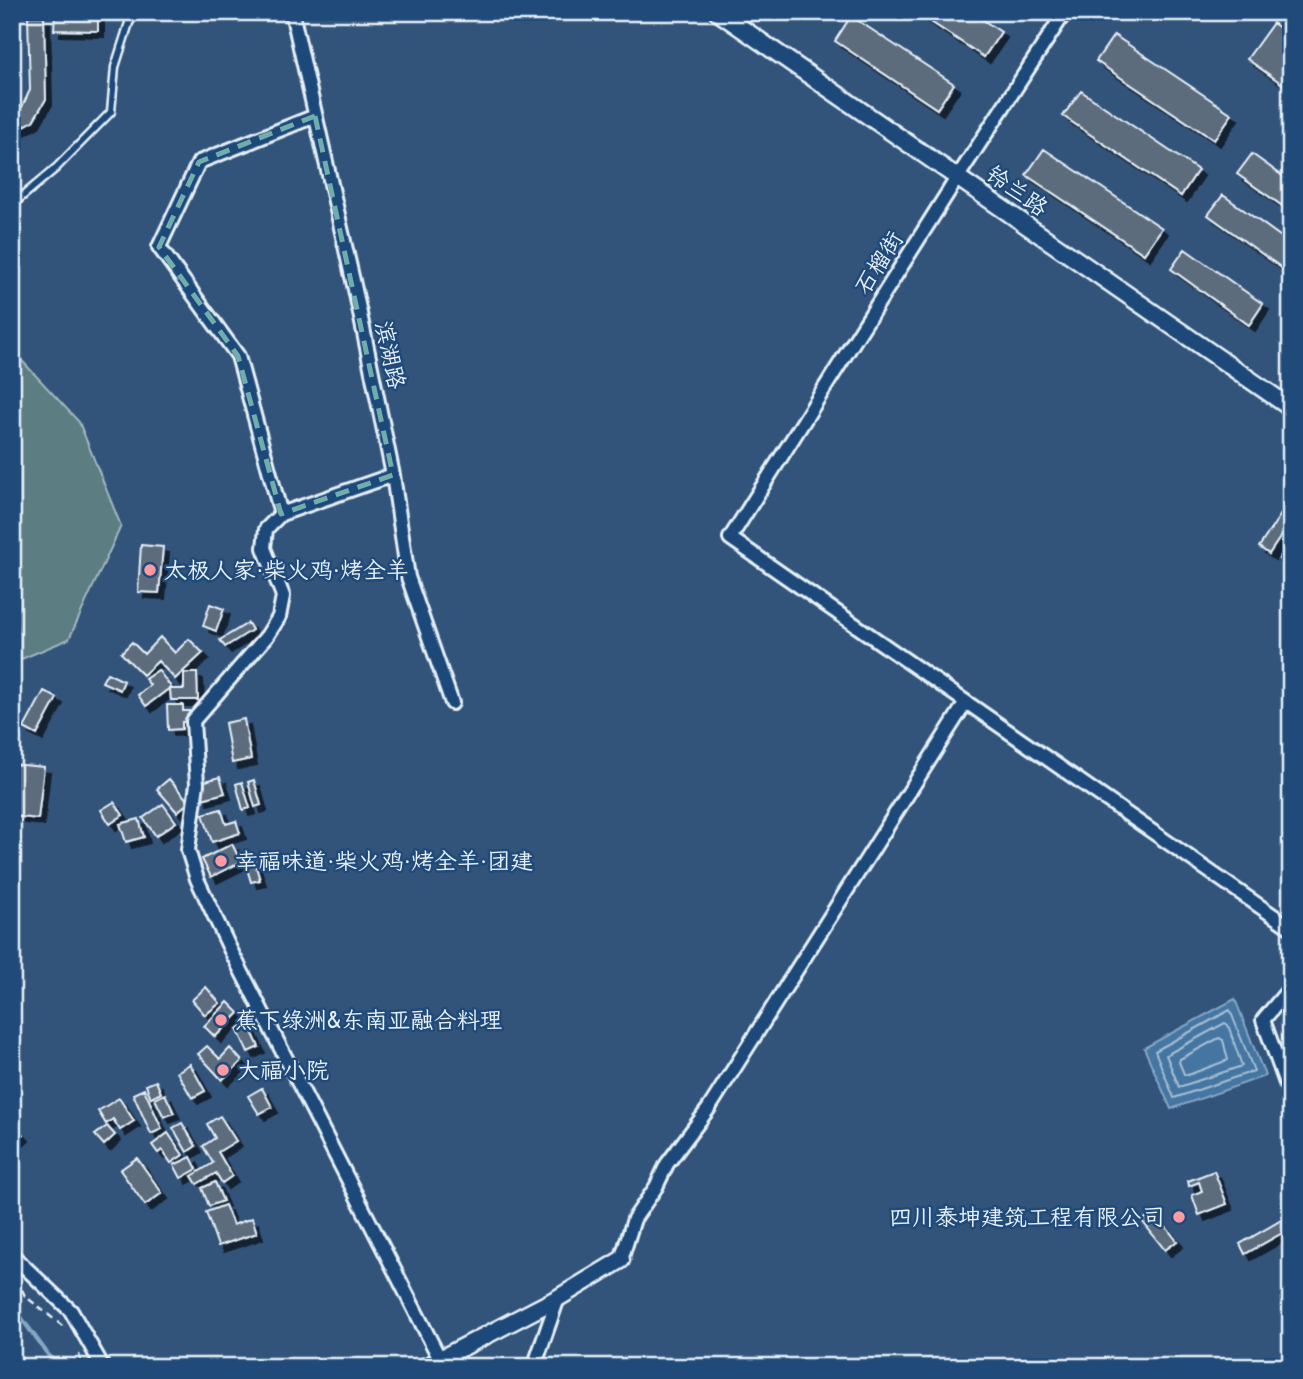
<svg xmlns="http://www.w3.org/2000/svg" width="1303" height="1379" font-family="Pangolin,'LXGW WenKai TC',sans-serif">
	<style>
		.green { fill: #5c7d82; stroke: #a2b7bd; stroke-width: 2 }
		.water { fill: #4475a1; stroke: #86a7c4; stroke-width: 2 }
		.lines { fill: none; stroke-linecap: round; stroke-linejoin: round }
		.shore { stroke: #a6bfd5; stroke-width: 2 }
		.stream { stroke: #86a7c4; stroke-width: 4.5 }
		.building { fill: #5d6c7c; stroke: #e8f1f8; stroke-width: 2; filter: url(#shadow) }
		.lane-casing { stroke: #e8f1f8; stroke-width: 11 }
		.street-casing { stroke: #e8f1f8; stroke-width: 18 }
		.secondary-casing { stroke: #e8f1f8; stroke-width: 21 }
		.path { stroke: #e8f1f8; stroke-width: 2.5; stroke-dasharray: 7 5; stroke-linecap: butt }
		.lane { stroke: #1f4a7a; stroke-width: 6 }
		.street { stroke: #1f4a7a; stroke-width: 12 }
		.secondary { stroke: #1f4a7a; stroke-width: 16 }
		.marked { fill: none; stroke: #71adac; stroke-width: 5; stroke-dasharray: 14 9; stroke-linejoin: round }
		.poi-dot { fill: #ff9aa2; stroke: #1f4a7a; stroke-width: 2.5 }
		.labels { text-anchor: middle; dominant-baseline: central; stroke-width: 5; stroke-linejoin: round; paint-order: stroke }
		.street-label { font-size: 23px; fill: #e8f1f8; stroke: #1f4a7a }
		.poi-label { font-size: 23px; fill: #e8f1f8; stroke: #1f4a7a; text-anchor: start }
	</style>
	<defs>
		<filter id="shadow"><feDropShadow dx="6" dy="6" stdDeviation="0" flood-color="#0009"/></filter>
	</defs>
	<rect width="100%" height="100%" fill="#32547b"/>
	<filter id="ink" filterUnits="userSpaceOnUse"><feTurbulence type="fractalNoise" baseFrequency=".0143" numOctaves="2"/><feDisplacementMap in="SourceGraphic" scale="14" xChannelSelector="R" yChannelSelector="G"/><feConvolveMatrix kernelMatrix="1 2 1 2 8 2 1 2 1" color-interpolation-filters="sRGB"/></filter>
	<g filter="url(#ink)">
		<path class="green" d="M 12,350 L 79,422 L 121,526 L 69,639 L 12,663 Z"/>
		<path class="water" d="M 1235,999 L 1265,1076 L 1171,1109 L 1144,1048 Z"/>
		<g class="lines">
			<path class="shore" d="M 1230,1010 L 1254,1071 L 1174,1098 L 1155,1051 Z
				M 1225,1023 L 1228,1025 L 1242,1066 L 1179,1087 L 1166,1055 Z
				M 1219,1038 L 1223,1040 L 1228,1060 L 1188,1075 L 1184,1074 L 1179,1062 L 1180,1059 Z"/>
			<path class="stream" d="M 12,1305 L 57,1367"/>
		</g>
		<path class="building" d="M 55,12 L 98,12 L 98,31 L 54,30 Z
			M 916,12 L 971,12 L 1001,32 L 984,57 Z
			M 28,16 L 44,16 L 46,99 L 33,121 L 12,133 L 12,113 L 22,107 L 30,90 Z
			M 851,16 L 954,84 L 937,109 L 835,41 Z
			M 1273,23 L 1291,36 L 1291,90 L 1247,59 Z
			M 1114,35 L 1232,114 L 1214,140 L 1096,61 Z
			M 1081,91 L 1198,170 L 1181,196 L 1063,116 Z
			M 1044,149 L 1162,228 L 1144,254 L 1026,175 Z
			M 1252,154 L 1291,182 L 1291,212 L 1237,174 Z
			M 1223,195 L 1291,244 L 1291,264 L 1286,271 L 1208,215 Z
			M 1185,249 L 1263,304 L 1249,325 L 1171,269 Z
			M 1291,499 L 1291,521 L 1269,554 L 1259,547 Z
			M 1291,542 L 1291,565 L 1290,566 L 1279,559 Z
			M 141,545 L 163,547 L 159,593 L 138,592 Z
			M 210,604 L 224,609 L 216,631 L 203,626 Z
			M 248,623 L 252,630 L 225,647 L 220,640 Z
			M 160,637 L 175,653 L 189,639 L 203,653 L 175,679 L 158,661 L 143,675 L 121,653 L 132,642 L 144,654 Z
			M 158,670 L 171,687 L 146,706 L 138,695 L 150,685 L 145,679 Z
			M 107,673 L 124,681 L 120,690 L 102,682 Z
			M 184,673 L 197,673 L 198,700 L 171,700 L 170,689 L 184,689 Z
			M 44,691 L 57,698 L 37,735 L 24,728 Z
			M 167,705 L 183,705 L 183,711 L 189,711 L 190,721 L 182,722 L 182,729 L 168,730 Z
			M 244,719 L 251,759 L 232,763 L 225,723 Z
			M 12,764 L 44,767 L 38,819 L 12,816 Z
			M 220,777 L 225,793 L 202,799 L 198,783 Z
			M 169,779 L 189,802 L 177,812 L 157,789 Z
			M 254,780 L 261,805 L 255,807 L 248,782 Z
			M 242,782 L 250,808 L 243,810 L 236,784 Z
			M 114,802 L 123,815 L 110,824 L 101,810 Z
			M 163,804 L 176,822 L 156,836 L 143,818 Z
			M 221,809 L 226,824 L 236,821 L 240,833 L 212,842 L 203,814 Z
			M 139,819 L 144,837 L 126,842 L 120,824 Z
			M 232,844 L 241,862 L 211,877 L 202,859 Z
			M 254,860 L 260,880 L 251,882 L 245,862 Z
			M 206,987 L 220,1003 L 205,1015 L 192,1000 Z
			M 228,1002 L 239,1013 L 215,1037 L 204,1026 Z
			M 248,1023 L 259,1047 L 248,1052 L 237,1029 Z
			M 207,1046 L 220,1059 L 230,1048 L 242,1061 L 222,1080 L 198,1054 Z
			M 190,1064 L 205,1091 L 192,1098 L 177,1072 Z
			M 156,1081 L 161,1093 L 151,1098 L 146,1085 Z
			M 262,1088 L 272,1107 L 259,1114 L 248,1096 Z
			M 144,1089 L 162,1129 L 151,1134 L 133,1094 Z
			M 165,1094 L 174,1113 L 164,1117 L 155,1099 Z
			M 119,1098 L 134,1121 L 120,1130 L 113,1119 L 106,1124 L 98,1111 Z
			M 220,1116 L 236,1141 L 218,1152 L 232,1176 L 222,1183 L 216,1173 L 197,1184 L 192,1176 L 213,1163 L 203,1146 L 215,1138 L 207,1124 Z
			M 12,1123 L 23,1135 L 12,1145 Z
			M 182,1123 L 196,1146 L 187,1152 L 173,1128 Z
			M 107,1126 L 115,1135 L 104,1145 L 95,1135 Z
			M 168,1133 L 183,1155 L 171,1163 L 162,1150 L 158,1153 L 152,1145 Z
			M 191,1157 L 197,1169 L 181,1178 L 174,1165 Z
			M 137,1158 L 162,1193 L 145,1205 L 120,1170 Z
			M 1214,1171 L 1227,1204 L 1199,1215 L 1192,1195 L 1202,1191 L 1199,1182 L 1189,1186 L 1188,1181 Z
			M 215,1182 L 223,1201 L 209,1206 L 202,1188 Z
			M 225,1205 L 233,1225 L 252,1218 L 257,1233 L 218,1246 L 206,1212 Z
			M 1154,1212 L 1177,1241 L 1165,1250 L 1142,1221 Z
			M 1290,1215 L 1291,1228 L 1245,1254 L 1240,1244 Z"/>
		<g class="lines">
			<g class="lane-casing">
				<path id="lane" d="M 12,205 L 56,168 L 111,112 L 115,67 L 129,23 L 136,12"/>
			</g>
			<g class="street-casing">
				<path id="street" d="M 292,12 L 356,294 L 393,475 L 408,577 L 452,703
					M 1065,12 L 957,178 L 730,538 L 1291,928
					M 315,116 L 199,162 L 159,247 L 238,356 L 281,514 L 266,529 L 264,548 L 283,596 L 279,617 L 267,636 L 193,721 L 197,784 L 188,850 L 197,879 L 230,949 L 444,1367
					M 281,514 L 393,475
					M 1291,987 L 1263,1020 L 1291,1097
					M 12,1255 L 71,1311 L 103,1367
					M 621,1260 L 634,1219 L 656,1187 L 667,1164 L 709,1108 L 966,702
					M 420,1367 L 440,1359
					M 534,1367 L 558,1298"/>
			</g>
			<g class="secondary-casing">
				<path id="secondary" d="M 718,12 L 1291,408
					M 440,1359 L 558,1298 L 621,1260"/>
			</g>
			<path class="path" d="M 17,1279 L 25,1296 L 65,1328
				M 79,1354 L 82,1367"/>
			<use href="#lane" class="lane"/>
			<use href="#street" class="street"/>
			<use href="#secondary" class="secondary"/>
		</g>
	</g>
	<path class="marked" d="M 315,116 L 393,475 L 281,514 L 238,356 L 159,247 L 199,162 Z"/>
	<g class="poi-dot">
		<circle cx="150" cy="570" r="7"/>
		<circle cx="221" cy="861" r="7"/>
		<circle cx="221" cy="1020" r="7"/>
		<circle cx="223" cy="1070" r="7"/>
		<circle cx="1179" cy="1217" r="7"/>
	</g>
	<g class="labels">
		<g class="street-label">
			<text transform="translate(1017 191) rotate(35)">铃兰路</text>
			<text transform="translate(879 263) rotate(-58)">石榴街</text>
			<text transform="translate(390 355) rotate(78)">滨湖路</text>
		</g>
		<g class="poi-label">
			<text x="164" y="570">太极人家·柴火鸡·烤全羊</text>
			<text x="235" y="861">幸福味道·柴火鸡·烤全羊·团建</text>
			<text x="235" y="1020">蕉下绿洲&amp;东南亚融合料理</text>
			<text x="237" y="1070">大福小院</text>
			<text x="1165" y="1217" text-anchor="end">四川泰坤建筑工程有限公司</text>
		</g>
	</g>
	<rect width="1303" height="1379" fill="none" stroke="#1f4a7a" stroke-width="42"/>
	<rect x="21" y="21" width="1261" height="1337" fill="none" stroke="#e8f1f8" stroke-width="2.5" filter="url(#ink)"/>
</svg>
